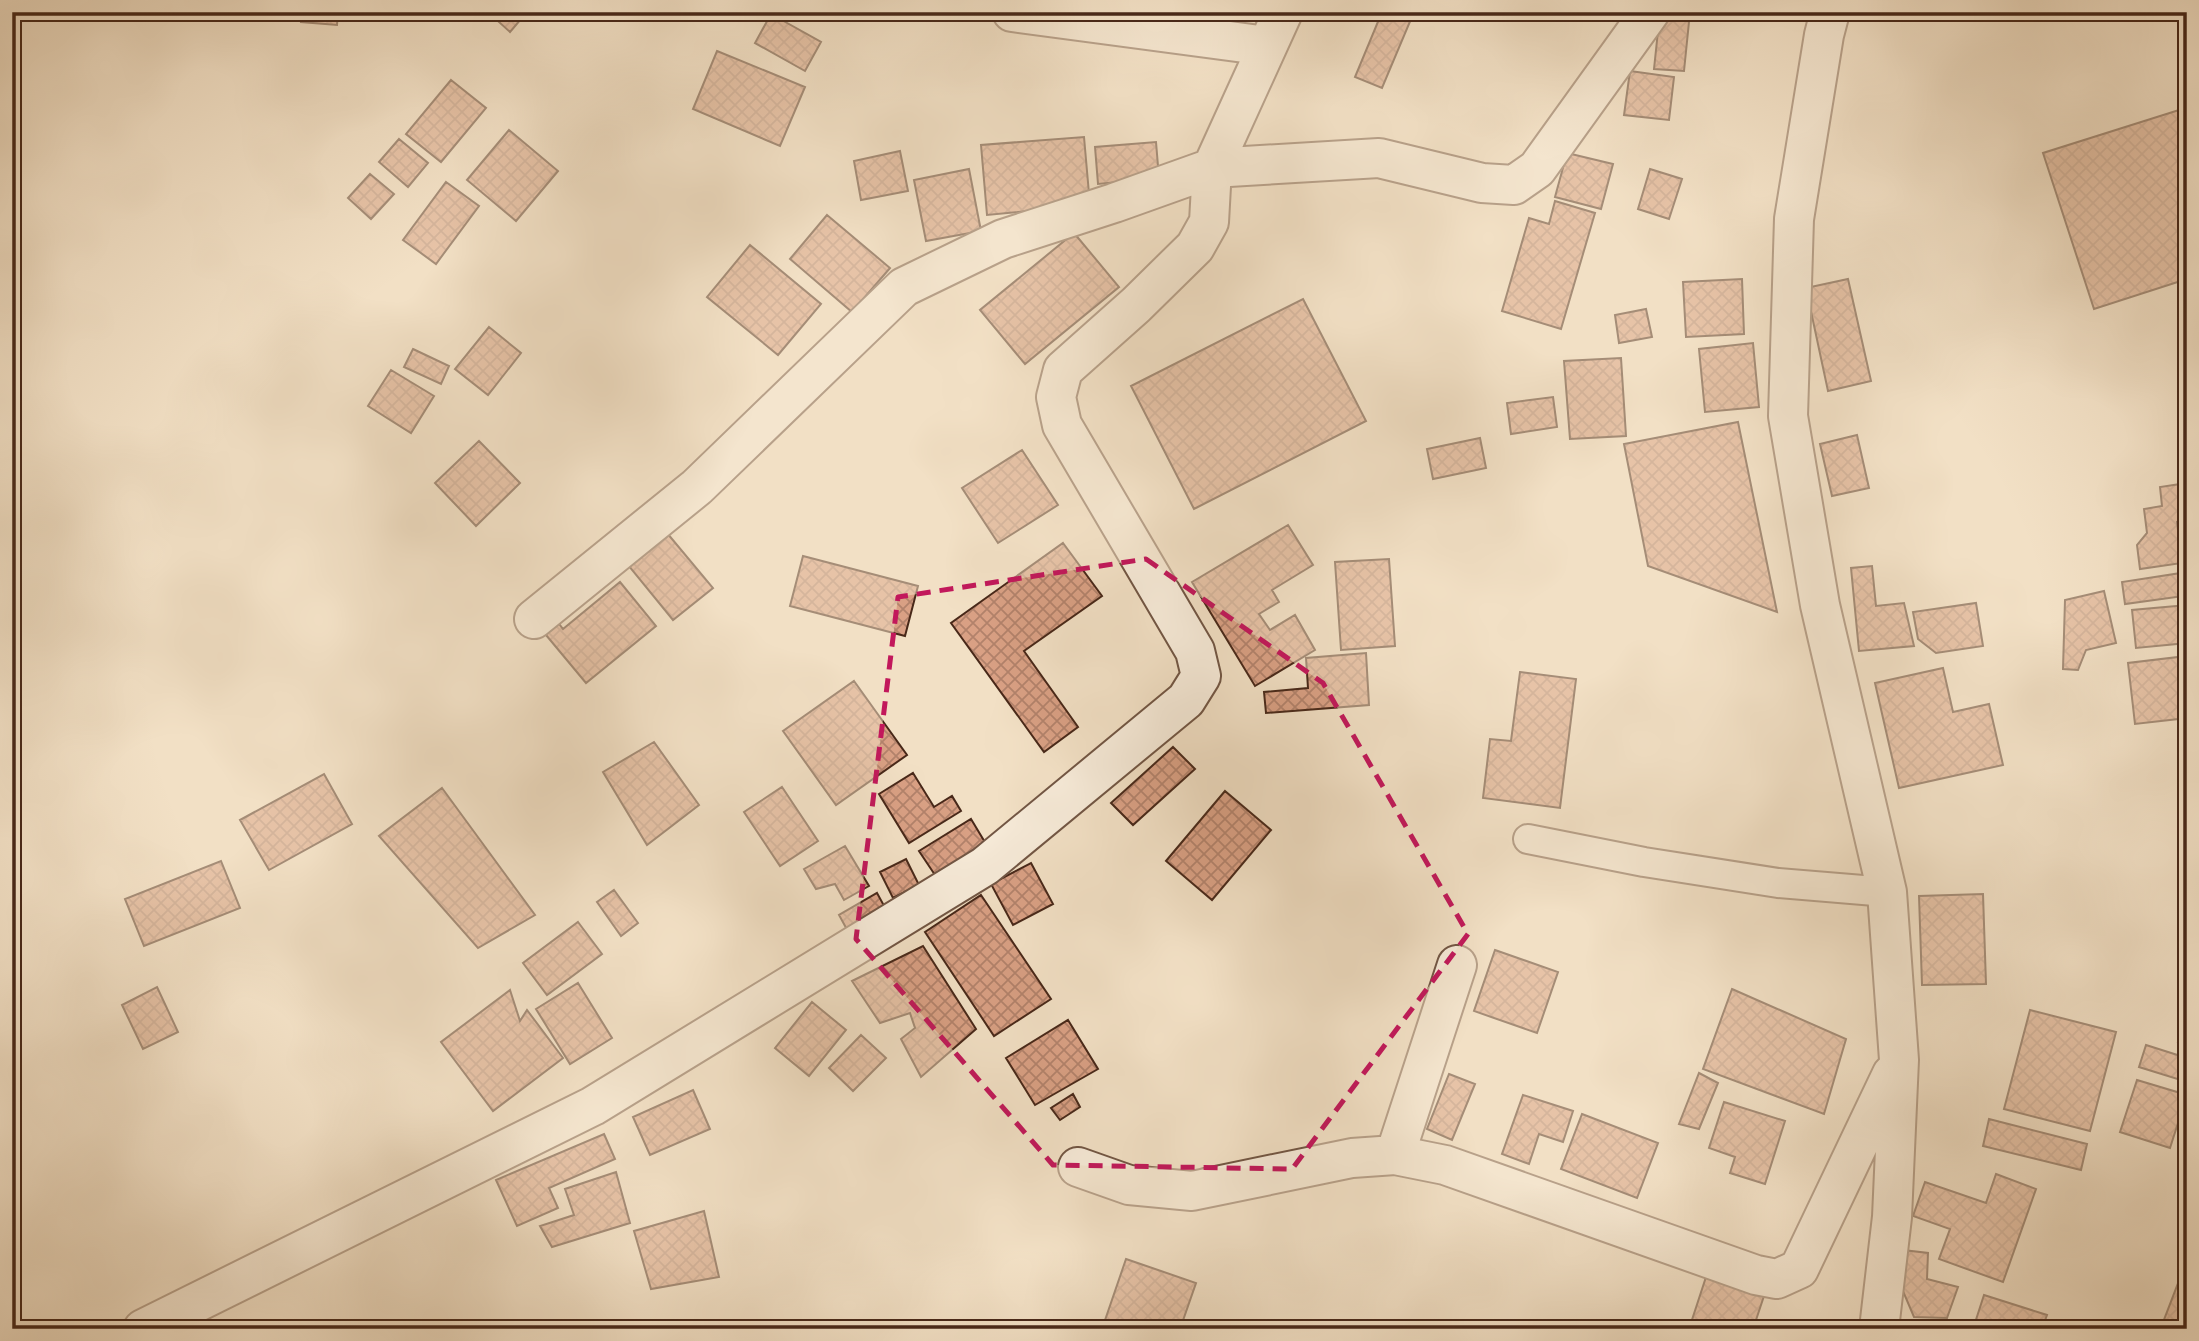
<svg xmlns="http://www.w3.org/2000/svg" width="2199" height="1341" font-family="'IM FELL French Canon',serif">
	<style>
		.building { fill: url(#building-cross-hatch); stroke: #482819; stroke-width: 2 }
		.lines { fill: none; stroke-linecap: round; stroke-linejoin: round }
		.lane-casing { stroke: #725644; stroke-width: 32 }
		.street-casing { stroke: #725644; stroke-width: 42 }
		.lane { stroke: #f7ebd9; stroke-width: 28 }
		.street { stroke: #f7ebd9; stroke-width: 38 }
		.marked { fill: none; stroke: #c2185b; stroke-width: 5; stroke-dasharray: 14 9; stroke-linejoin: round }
	</style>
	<defs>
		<pattern id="building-cross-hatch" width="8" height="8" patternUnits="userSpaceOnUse" patternTransform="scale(1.75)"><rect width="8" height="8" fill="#d9a084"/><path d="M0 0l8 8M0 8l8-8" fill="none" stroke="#b2826b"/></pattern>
	</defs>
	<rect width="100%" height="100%" fill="#f2e0c5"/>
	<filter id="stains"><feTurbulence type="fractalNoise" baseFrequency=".00286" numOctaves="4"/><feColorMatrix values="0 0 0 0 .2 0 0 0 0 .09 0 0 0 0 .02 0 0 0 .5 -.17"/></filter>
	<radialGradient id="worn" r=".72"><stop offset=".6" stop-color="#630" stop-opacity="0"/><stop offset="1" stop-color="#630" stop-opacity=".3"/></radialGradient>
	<path class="building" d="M 302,12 L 338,12 L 337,25 L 301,22 Z
		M 488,12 L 527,12 L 510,32 Z
		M 1382,12 L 1414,12 L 1382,88 L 1355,77 Z
		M 1660,12 L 1690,12 L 1684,71 L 1654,69 Z
		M 771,14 L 821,42 L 805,71 L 755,43 Z
		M 717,51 L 805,87 L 780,146 L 693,109 Z
		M 1630,71 L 1674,77 L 1669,120 L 1624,115 Z
		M 451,80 L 486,108 L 441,162 L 406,134 Z
		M 2179,110 L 2187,134 L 2187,279 L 2094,309 L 2043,153 Z
		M 509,130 L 558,171 L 516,221 L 467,180 Z
		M 1084,137 L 1090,205 L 987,215 L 981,145 Z
		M 399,139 L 428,163 L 408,187 L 379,162 Z
		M 1156,142 L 1159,178 L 1098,184 L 1095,147 Z
		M 900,151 L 908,191 L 861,200 L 854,161 Z
		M 1567,153 L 1613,164 L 1601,209 L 1555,197 Z
		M 969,169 L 981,231 L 926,241 L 914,180 Z
		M 1650,169 L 1682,179 L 1669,219 L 1638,209 Z
		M 370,174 L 394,194 L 371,219 L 348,198 Z
		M 446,182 L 479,206 L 436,264 L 403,240 Z
		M 1555,201 L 1595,213 L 1561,329 L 1502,311 L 1529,218 L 1549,224 Z
		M 827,215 L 890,268 L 852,312 L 790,259 Z
		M 1074,233 L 1119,287 L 1025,364 L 980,310 Z
		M 750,245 L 821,304 L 778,355 L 707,297 Z
		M 1742,279 L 1744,334 L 1686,337 L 1683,282 Z
		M 1848,279 L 1871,381 L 1828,391 L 1806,288 Z
		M 1303,299 L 1366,421 L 1194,509 L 1131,386 Z
		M 1646,309 L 1652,337 L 1619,343 L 1615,315 Z
		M 489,327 L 521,353 L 488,395 L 455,369 Z
		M 1753,343 L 1759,407 L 1705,412 L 1699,349 Z
		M 413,349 L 449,366 L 441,384 L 404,367 Z
		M 1621,358 L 1626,436 L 1570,439 L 1564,361 Z
		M 391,370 L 434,396 L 411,433 L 368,406 Z
		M 1553,397 L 1557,427 L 1511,434 L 1507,403 Z
		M 1738,422 L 1777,612 L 1648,566 L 1624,444 Z
		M 1857,435 L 1869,488 L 1832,496 L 1820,444 Z
		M 1480,438 L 1486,468 L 1433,479 L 1427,449 Z
		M 479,441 L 520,483 L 476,526 L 435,483 Z
		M 1022,450 L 1058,505 L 998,543 L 962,488 Z
		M 2187,483 L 2187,521 L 2177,522 L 2182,563 L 2140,569 L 2137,545 L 2147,533 L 2144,509 L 2162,506 L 2160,487 Z
		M 1288,525 L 1313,565 L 1272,590 L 1279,602 L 1259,614 L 1270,630 L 1295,615 L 1315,650 L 1255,686 L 1192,582 Z
		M 667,533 L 713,588 L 673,620 L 628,565 Z
		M 1063,543 L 1102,596 L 1024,651 L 1078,727 L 1044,752 L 951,623 Z
		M 803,556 L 918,586 L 905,636 L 790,606 Z
		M 1389,559 L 1395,646 L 1341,650 L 1335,562 Z
		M 1872,566 L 1876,606 L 1904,603 L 1914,646 L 1859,651 L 1851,568 Z
		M 2181,573 L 2184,596 L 2125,604 L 2122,582 Z
		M 620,582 L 656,626 L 586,683 L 541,629 L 554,617 L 563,629 Z
		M 2104,591 L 2116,643 L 2086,650 L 2078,670 L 2063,669 L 2065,600 Z
		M 1976,603 L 1983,646 L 1936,653 L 1918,639 L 1913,612 Z
		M 2187,605 L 2187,643 L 2136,648 L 2132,610 Z
		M 1366,653 L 1369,705 L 1266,713 L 1264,692 L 1308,688 L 1306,658 Z
		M 2187,656 L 2187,718 L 2135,724 L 2128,663 Z
		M 1943,668 L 1953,712 L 1989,704 L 2003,765 L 1899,788 L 1875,683 Z
		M 1520,672 L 1576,679 L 1560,808 L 1483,798 L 1490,739 L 1511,741 Z
		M 854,681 L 907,755 L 836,805 L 783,731 Z
		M 654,742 L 699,805 L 647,845 L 603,772 Z
		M 1173,747 L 1195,769 L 1133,825 L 1111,803 Z
		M 913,773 L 934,807 L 952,796 L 961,811 L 909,843 L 879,794 Z
		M 324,774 L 352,824 L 269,870 L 240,820 Z
		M 782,787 L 818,841 L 780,866 L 744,812 Z
		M 442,788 L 535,915 L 478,948 L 379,836 Z
		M 1225,791 L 1271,830 L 1212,900 L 1166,861 Z
		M 971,819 L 986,844 L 935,875 L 919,851 Z
		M 845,846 L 869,886 L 844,900 L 835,884 L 816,889 L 804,869 Z
		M 906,859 L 919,885 L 893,898 L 880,872 Z
		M 221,861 L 240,908 L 144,946 L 125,899 Z
		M 1031,863 L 1053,904 L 1013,925 L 991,884 Z
		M 614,890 L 638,923 L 621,936 L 597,902 Z
		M 877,893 L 888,913 L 850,935 L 839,915 Z
		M 1983,894 L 1986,984 L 1922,985 L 1919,896 Z
		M 981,895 L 1051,999 L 994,1036 L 925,932 Z
		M 578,922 L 602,954 L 547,995 L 523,963 Z
		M 923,946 L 976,1029 L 921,1077 L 901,1039 L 915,1028 L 910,1013 L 880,1023 L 852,981 Z
		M 1495,950 L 1558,972 L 1537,1033 L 1474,1011 Z
		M 578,983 L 612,1038 L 570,1064 L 536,1009 Z
		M 157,987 L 178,1032 L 143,1049 L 122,1005 Z
		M 1732,989 L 1846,1039 L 1824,1114 L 1703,1069 Z
		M 510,990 L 520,1021 L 527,1010 L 563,1058 L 493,1111 L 441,1042 Z
		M 812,1002 L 846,1030 L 809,1076 L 775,1048 Z
		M 2030,1010 L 2116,1032 L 2090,1131 L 2004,1109 Z
		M 2187,1015 L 2187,1045 L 2178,1042 Z
		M 1068,1020 L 1098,1069 L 1035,1105 L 1006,1058 Z
		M 861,1035 L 886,1058 L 853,1091 L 829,1068 Z
		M 2146,1045 L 2187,1058 L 2187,1082 L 2139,1067 Z
		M 1699,1073 L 1718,1083 L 1699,1129 L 1679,1124 Z
		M 1449,1074 L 1475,1084 L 1452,1140 L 1427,1129 Z
		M 2137,1080 L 2187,1095 L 2170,1148 L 2120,1132 Z
		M 693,1090 L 710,1129 L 650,1155 L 633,1117 Z
		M 1073,1094 L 1080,1107 L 1060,1120 L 1051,1108 Z
		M 1523,1095 L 1573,1111 L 1563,1142 L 1539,1134 L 1529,1164 L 1502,1154 Z
		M 1724,1102 L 1785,1121 L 1765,1184 L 1730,1173 L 1735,1157 L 1709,1148 Z
		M 1582,1114 L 1658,1143 L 1637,1198 L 1561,1169 Z
		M 1989,1119 L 2087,1144 L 2081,1170 L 1983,1146 Z
		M 604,1134 L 615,1159 L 549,1188 L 558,1208 L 517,1226 L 496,1180 Z
		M 616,1172 L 630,1223 L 552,1247 L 540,1226 L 574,1215 L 565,1189 Z
		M 1996,1174 L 2036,1189 L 2003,1282 L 1939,1259 L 1950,1229 L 1913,1216 L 1925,1182 L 1986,1203 Z
		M 704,1211 L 719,1277 L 651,1289 L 634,1231 Z
		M 1903,1250 L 1928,1253 L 1927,1279 L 1958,1287 L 1947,1318 L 1914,1317 L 1894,1270 Z
		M 1126,1259 L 1196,1283 L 1180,1329 L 1102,1329 Z
		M 2185,1265 L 2187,1265 L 2187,1329 L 2172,1329 L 2162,1325 Z
		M 1706,1277 L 1764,1296 L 1753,1329 L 1689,1329 Z
		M 1984,1295 L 2047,1315 L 2042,1329 L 1973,1329 Z"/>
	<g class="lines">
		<g class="lane-casing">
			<path id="lane" d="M 1528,839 L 1644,862 L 1778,883 L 1887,892"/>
		</g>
		<g class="street-casing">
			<path id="street" d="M 1012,12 L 1267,46
				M 1830,12 L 1824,35 L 1794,219 L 1788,416 L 1820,605 L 1887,892 L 1899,1060 L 1892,1217 L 1879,1329
				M 534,619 L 697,487 L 904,287 L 1003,239 L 1114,203 L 1212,168 L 1379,158 L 1482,183 L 1514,185 L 1537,169 L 1650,12
				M 1395,1155 L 1445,1165 L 1756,1275 L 1777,1279 L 1799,1269 L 1892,1074
				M 1078,1167 L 1129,1185 L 1192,1191 L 1352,1158 L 1395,1155 L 1457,965
				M 143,1329 L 593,1106 L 985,866 L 1186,700 L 1201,676 L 1195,651 L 1062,425 L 1056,397 L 1063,370 L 1136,305 L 1195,247 L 1209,222 L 1212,168 L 1283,12"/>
		</g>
		<use href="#lane" class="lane"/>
		<use href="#street" class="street"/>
	</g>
	<path d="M0 0H2199V1341H0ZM 1146,559 L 1323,683 L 1468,934 L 1292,1169 L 1053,1165 L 856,939 L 898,597 Z" fill="#f2e0c5" fill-opacity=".55" fill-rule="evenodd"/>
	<path class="marked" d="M 1146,559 L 1323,683 L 1468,934 L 1292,1169 L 1053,1165 L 856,939 L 898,597 Z"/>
	<rect width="2199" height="1341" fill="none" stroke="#f2e0c5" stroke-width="42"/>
	<rect x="14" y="14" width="2171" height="1313" fill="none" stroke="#482819" stroke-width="3.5"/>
	<rect x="21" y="21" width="2157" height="1299" fill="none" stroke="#482819" stroke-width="2"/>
	<rect width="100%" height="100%" filter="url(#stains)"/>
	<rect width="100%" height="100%" fill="url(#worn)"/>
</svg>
